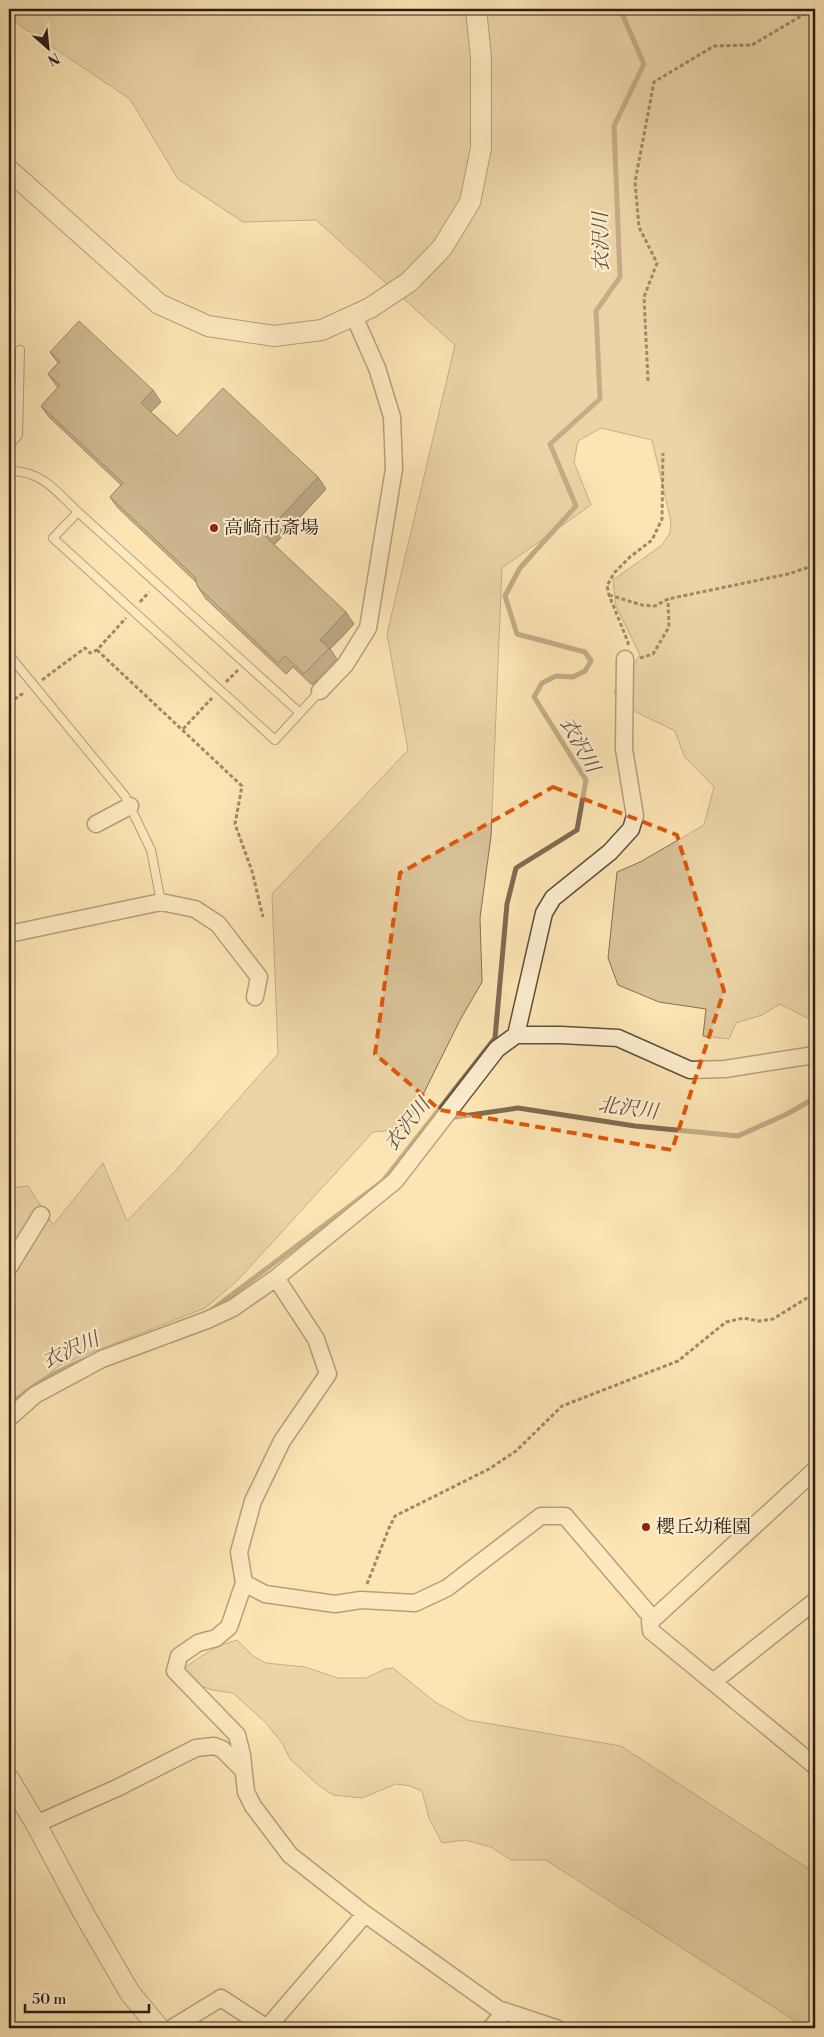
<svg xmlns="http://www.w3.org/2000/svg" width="824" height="2037" font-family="'Libre Bodoni','Noto Serif JP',serif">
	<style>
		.green { fill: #d8c298; stroke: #827057 }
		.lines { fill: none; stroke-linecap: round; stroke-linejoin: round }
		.stream { stroke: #7e6c54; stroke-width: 5 }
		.service-casing { stroke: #5f4f3d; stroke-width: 10 }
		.minor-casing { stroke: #5f4f3d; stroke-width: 19 }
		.tertiary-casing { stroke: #5f4f3d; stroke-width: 22 }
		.path { stroke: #2b1d16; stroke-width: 3; stroke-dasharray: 4 2.5; stroke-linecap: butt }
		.service { stroke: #fdedce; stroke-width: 8 }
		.minor { stroke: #fdedce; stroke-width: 16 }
		.tertiary { stroke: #fdedce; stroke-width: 20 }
		.wall { fill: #837259; stroke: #2b1d16 }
		.shaded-wall { fill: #6a5c49; stroke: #2b1d16 }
		.building { fill: #988468; stroke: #2b1d16 }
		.marked { fill: none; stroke: #df560c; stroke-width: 4; stroke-dasharray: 10 6; stroke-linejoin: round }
		.poi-dot { fill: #8f2418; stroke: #fdedce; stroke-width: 2 }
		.labels { text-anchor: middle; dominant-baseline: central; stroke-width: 4.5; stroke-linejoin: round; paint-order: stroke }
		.poi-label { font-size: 19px; fill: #2b1d16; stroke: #fdedce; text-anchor: start }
		.water-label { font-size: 20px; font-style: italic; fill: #625140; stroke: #fdedce }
	</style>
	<rect width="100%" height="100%" fill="#fce4b3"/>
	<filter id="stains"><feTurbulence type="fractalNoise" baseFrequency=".004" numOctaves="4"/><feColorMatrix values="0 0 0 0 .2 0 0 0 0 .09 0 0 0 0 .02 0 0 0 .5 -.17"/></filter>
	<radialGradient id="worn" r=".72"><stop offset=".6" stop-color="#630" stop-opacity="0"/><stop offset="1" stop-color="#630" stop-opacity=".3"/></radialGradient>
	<path class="green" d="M 9,9 L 815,9 L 815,1022 L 780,1004 L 762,1015 L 736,1023 L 729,1039 L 703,1036 L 706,1009 L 659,1002 L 618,985 L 608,958 L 617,872 L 640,862 L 704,825 L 714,787 L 684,756 L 675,731 L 636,712 L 614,692 L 640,655 L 616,606 L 613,580 L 662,545 L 670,533 L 671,521 L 652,440 L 601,428 L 578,441 L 574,462 L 591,505 L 502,568 L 491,836 L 480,918 L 482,982 L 460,1020 L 406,1129 L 373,1132 L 237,1281 L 205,1308 L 60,1365 L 9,1407 L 9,1188 L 28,1186 L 53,1225 L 103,1163 L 127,1221 L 176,1170 L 278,1054 L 272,894 L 408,750 L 387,634 L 455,345 L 316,220 L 243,222 L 178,179 L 130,99 L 9,18 Z
		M 237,1640 L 253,1656 L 266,1663 L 305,1667 L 338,1678 L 366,1678 L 385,1669 L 393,1668 L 435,1702 L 468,1720 L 621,1746 L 815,1873 L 815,2028 L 806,2028 L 546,1860 L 511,1860 L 491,1847 L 465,1840 L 442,1843 L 429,1818 L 422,1791 L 410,1786 L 396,1784 L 362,1798 L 333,1795 L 318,1785 L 290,1759 L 282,1743 L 266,1723 L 233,1693 L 212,1690 L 191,1682 L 182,1670 C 199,1657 215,1646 237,1640 Z"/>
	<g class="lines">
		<path class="stream" d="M 449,1118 L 518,1108 L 635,1126 L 738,1136 L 787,1114 L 815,1098
			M 209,1312 L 383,1181 L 495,1038 L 507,904 L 516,868 L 577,830 L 586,780 L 534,697 L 542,683 L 556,676 L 573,677 L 585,671 L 591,661 L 585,652 L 517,634 L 505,596 L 520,568 L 576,506 L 550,444 L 600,399 L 596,311 L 620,277 L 614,126 L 644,64 L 620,9
			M 9,1406 C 33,1384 59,1369 89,1358"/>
		<g class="service-casing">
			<path id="service" d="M 9,446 L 18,435 L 20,350
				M 9,471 C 41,470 57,492 78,512 L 53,538 L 275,740 L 320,691
				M 78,512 L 300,713
				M 9,655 L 125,796 L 151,850 L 161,902"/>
		</g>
		<g class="minor-casing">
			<path id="minor" d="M 320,691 L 345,665 L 368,628 L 394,469 L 392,417 L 377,368 L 354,316
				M 96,824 L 130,806
				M 9,934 L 161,902 L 195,909 L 218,924 L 259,977 L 255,997
				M 516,1035 L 561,1035 L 618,1038 L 690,1070 L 725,1069 L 808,1056 L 815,1053
				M 9,1267 L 41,1215
				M 276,1278 L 316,1339 L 328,1374 L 282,1441 L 253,1501 L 239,1552 L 244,1583 L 265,1594 L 335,1604 L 361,1600 L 415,1603 L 447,1588 L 541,1516 L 565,1516 L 653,1619
				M 9,1418 L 35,1395 L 102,1359 L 207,1320 L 233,1308 L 276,1278 L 395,1181 L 497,1049 L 516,1035 L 544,913 L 553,898 L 610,852 L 631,829 L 635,816 L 624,749 L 625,659
				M 815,1470 L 650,1622 L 651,1631 L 815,1766
				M 244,1583 L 229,1627 L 216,1638 L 198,1643 L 179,1656 L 175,1671 L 237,1735 L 242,1755 L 246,1792 L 253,1806 L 290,1855 L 365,1914 L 498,2009 L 556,2028
				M 713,1682 L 815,1601
				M 36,1824 L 117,1788 L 196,1748 L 214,1746 L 222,1749 L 243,1770
				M 172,2028 L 221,1998 L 267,2028
				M 267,2028 L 365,1914
				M 491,2028 L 505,2011"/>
		</g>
		<g class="tertiary-casing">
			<path id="tertiary" d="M 9,170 L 159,304 L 208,326 L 274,336 L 322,330 L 370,308 L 409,282 L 442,248 L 470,202 L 481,148 L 481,57 L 476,9
				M 9,1779 L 36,1824 L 84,1914 L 130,1993 L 159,2028"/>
		</g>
		<path class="path" d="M 648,381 L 644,297 L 657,263 L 639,227 L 635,182 L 654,82 L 714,46 L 752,45 L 813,9
			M 609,595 L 642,605 L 655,606 L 668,599 L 788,574 L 815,565
			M 140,602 L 149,592
			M 628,645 L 628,642 L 609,595 L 607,586 L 614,573 L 630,557 L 652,540 L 662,519 L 663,453
			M 97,650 L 242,786 L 235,824 L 252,871 L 263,917
			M 640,658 L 653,654 L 669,627 L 668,599
			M 42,680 L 85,648 L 90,653 L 97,650 L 126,618
			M 226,682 L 238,670
			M 9,703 L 25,692
			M 183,729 L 212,698
			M 367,1584 L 389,1528 L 395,1516 L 489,1469 L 516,1451 L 562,1406 L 678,1361 L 726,1322 L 744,1318 L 759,1321 L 773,1319 L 815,1293"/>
		<use href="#service" class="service"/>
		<use href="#minor" class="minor"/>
		<use href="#tertiary" class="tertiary"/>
	</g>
	<path class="wall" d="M 50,352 L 161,402 L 151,412 L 177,436 L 326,489 L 274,545 L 354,624 L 330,649 L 337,659 L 312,685 L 293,667 L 286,674 L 206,599 L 198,587 L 196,582 L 118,508 L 110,497 L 121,485 L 49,417 L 41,406 L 58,388 L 48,374 L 58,363 Z"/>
	<path class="shaded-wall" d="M 153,390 L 161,402 L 149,414 L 141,403 Z
		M 318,477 L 326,489 L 272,547 L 264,535 Z
		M 346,612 L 354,624 L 330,649 L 320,640 Z"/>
	<path class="building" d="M 79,321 L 153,390 L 141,403 L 177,436 L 223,388 L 318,477 L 264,535 L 346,612 L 320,640 L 329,648 L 304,674 L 285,656 L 278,663 L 198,587 L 195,577 L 110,497 L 123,483 L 41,406 L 60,385 L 48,374 L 60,361 L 50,352 Z"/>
	<path d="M0 0H824V2037H0ZM 553,787 L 677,835 L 724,991 L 672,1150 L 440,1110 L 375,1054 L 400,873 Z" fill="#fce4b3" fill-opacity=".55" fill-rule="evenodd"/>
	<path class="marked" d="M 553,787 L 677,835 L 724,991 L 672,1150 L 440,1110 L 375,1054 L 400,873 Z"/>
	<g class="poi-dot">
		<circle cx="214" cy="528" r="5"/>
		<circle cx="646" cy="1527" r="5"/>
	</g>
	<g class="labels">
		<g class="poi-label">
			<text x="224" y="528">高崎市斎場</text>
			<text x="656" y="1527">櫻丘幼稚園</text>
		</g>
		<g class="water-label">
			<text transform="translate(602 242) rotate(-91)">衣沢川</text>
			<text transform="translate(579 745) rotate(61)">衣沢川</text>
			<text transform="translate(628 1109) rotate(7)">北沢川</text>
			<text transform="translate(408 1125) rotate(-52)">衣沢川</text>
			<text transform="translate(71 1351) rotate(-24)">衣沢川</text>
		</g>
	</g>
	<rect width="824" height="2037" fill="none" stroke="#fce4b3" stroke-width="30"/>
	<rect x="10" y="10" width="804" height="2017" fill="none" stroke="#2b1d16" stroke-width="2.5"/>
	<rect x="15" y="15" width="794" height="2007" fill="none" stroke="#2b1d16"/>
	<g transform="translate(48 48) rotate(153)" stroke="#fdedce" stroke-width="4" paint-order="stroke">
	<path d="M0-4L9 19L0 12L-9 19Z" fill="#2b1d16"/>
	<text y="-8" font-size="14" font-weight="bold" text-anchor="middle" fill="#2b1d16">N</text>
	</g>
	<path d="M25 2004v8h124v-8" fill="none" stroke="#2b1d16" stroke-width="2.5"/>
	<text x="32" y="2004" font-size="15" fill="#2b1d16" stroke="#fdedce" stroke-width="4" paint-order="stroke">50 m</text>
	<rect width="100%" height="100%" filter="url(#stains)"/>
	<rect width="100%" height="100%" fill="url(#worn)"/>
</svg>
